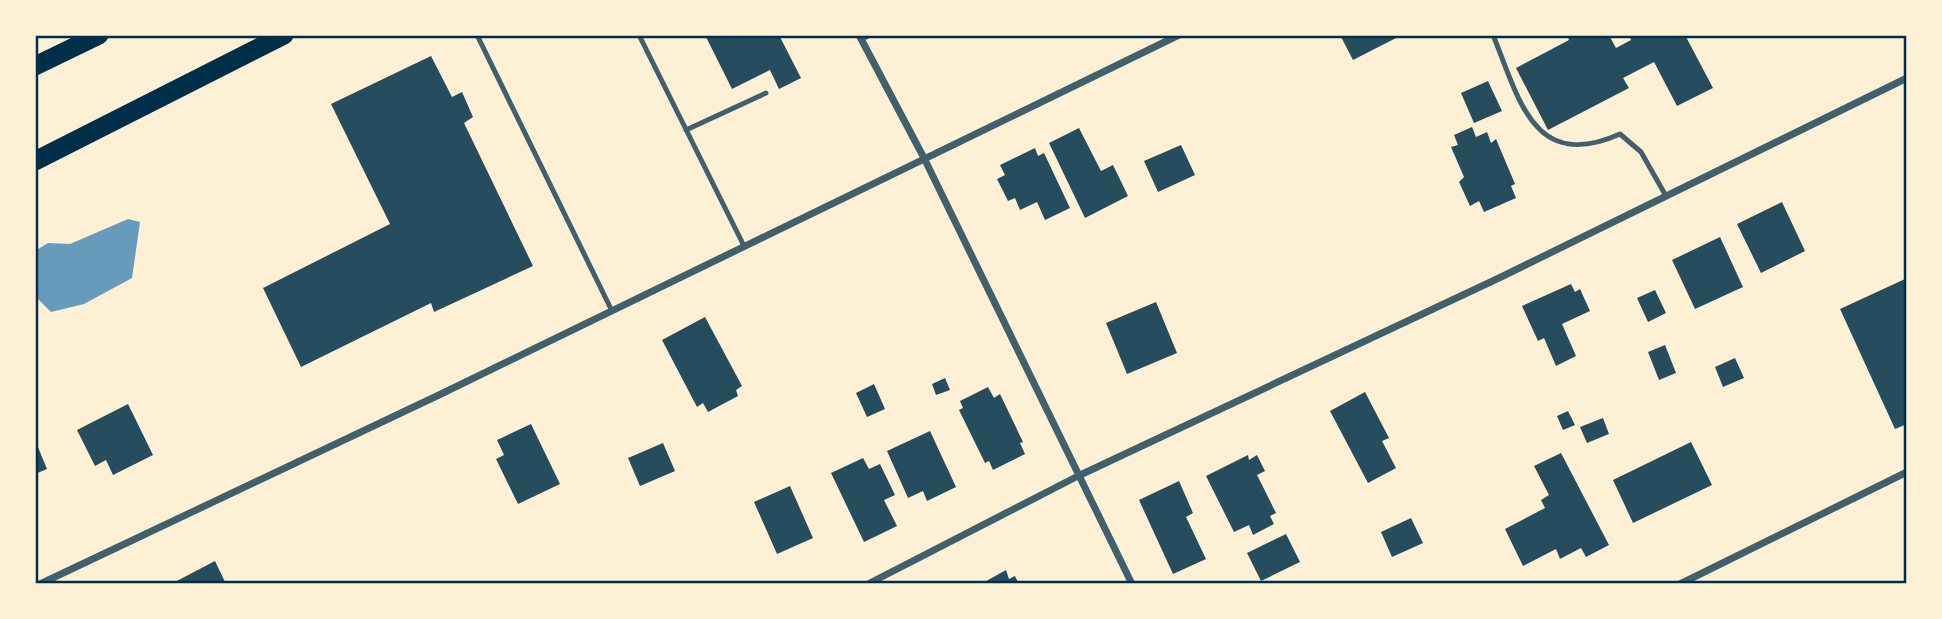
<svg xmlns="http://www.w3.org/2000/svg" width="1942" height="619" font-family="Signika,sans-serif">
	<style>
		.water { fill: #669bbc }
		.building { fill: #264d5e }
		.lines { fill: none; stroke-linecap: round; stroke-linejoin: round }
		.service { stroke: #3f606c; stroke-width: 5 }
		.minor { stroke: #3f606c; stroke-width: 7 }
		.trunk { stroke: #003049; stroke-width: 19 }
		.neatline { fill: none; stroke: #003049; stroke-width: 2.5 }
	</style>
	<rect width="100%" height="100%" fill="#fdf0d5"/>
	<path class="water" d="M 128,219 L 140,222 L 132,278 L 84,304 L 51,312 L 35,296 L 35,251 L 48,243 L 70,244 Z"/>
	<path class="building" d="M 705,35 L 779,35 L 801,78 L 779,89 L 770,70 L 732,89 Z
		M 1340,35 L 1402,35 L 1353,60 Z
		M 1567,35 L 1609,35 L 1616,48 L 1631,40 L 1629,35 L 1685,35 L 1713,88 L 1677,106 L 1654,62 L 1623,78 L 1629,88 L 1548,130 L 1516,68 L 1569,40 Z
		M 431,56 L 452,97 L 462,92 L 473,117 L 464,123 L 533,266 L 434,312 L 431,303 L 301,367 L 263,288 L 390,224 L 331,104 Z
		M 1488,81 L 1502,111 L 1474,123 L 1461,93 Z
		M 1472,127 L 1476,137 L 1487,132 L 1491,143 L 1496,139 L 1515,184 L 1511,186 L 1516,198 L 1484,212 L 1479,201 L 1470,206 L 1459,182 L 1464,177 L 1451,147 L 1458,145 L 1454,135 Z
		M 1079,128 L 1101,171 L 1113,165 L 1128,196 L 1085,218 L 1049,143 Z
		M 1181,145 L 1195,175 L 1158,192 L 1144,161 Z
		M 1035,148 L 1038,156 L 1044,153 L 1070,208 L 1045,220 L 1037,202 L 1020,210 L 1015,198 L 1008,201 L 997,179 L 1005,175 L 1000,165 Z
		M 1782,202 L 1805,251 L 1761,273 L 1737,224 Z
		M 1720,237 L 1743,287 L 1695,309 L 1672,260 Z
		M 1905,279 L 1907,424 L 1895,429 L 1840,309 Z
		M 1571,284 L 1575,292 L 1580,289 L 1590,311 L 1562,324 L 1576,356 L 1556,366 L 1544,338 L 1538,341 L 1522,306 Z
		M 1655,290 L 1666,313 L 1648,322 L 1637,298 Z
		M 1156,302 L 1177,353 L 1127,374 L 1106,323 Z
		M 705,317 L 742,386 L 736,390 L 738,396 L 708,412 L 703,403 L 697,407 L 662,340 Z
		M 1665,345 L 1676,373 L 1659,380 L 1648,352 Z
		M 1735,358 L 1744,378 L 1723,387 L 1715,367 Z
		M 945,378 L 950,390 L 936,395 L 932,384 Z
		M 874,384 L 885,409 L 867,417 L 856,393 Z
		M 988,387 L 994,398 L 1000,394 L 1023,442 L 1020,443 L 1025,454 L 993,470 L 989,461 L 985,463 L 959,410 L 963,408 L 960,401 Z
		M 1365,392 L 1389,438 L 1382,441 L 1396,468 L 1368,483 L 1330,411 Z
		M 128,404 L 153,455 L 113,475 L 106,460 L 95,466 L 77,430 Z
		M 1568,411 L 1575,425 L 1563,430 L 1557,416 Z
		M 1603,418 L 1609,434 L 1587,443 L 1580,427 Z
		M 531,424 L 560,484 L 518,504 L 496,459 L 504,455 L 497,440 Z
		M 930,431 L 956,487 L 927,501 L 923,491 L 908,498 L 887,451 Z
		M 35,440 L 47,469 L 35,474 Z
		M 1691,442 L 1712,485 L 1633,523 L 1613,480 Z
		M 663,443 L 675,471 L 640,486 L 628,458 Z
		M 1561,453 L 1609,545 L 1586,557 L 1581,548 L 1560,559 L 1556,549 L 1523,566 L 1505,529 L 1545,508 L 1541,500 L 1549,495 L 1534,466 Z
		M 1248,455 L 1249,460 L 1257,455 L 1265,471 L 1257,475 L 1276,513 L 1270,516 L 1274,524 L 1253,535 L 1249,525 L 1234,532 L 1206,476 Z
		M 863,458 L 869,469 L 880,464 L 895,495 L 884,500 L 897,526 L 864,542 L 831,473 Z
		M 1179,481 L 1193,513 L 1186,517 L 1206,559 L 1173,574 L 1139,500 Z
		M 790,486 L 813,538 L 777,554 L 754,502 Z
		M 1411,518 L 1423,543 L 1392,557 L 1381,532 Z
		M 1286,534 L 1300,562 L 1261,581 L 1247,553 Z
		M 215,561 L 226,584 L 171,584 Z
		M 1006,570 L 1009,579 L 1015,576 L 1019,584 L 981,584 Z"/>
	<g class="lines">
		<path class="service" d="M 477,35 L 612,311
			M 639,35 L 744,246
			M 1493,35 C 1519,98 1533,173 1620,134 L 1641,152 L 1666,196
			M 862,39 L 870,35
			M 686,130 L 766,93"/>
		<path class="minor" d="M 859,35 L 924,158 L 1132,584
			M 40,584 L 441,394 L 1179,35
			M 868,584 L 1078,476 L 1499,278 L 1907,78
			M 1680,584 L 1907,472"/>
		<path class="trunk" d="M 35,66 L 99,35
			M 35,161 L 284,35"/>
	</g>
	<rect width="1942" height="619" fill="none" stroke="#fdf0d5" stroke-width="74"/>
	<rect x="37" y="37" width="1868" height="545" class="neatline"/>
</svg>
